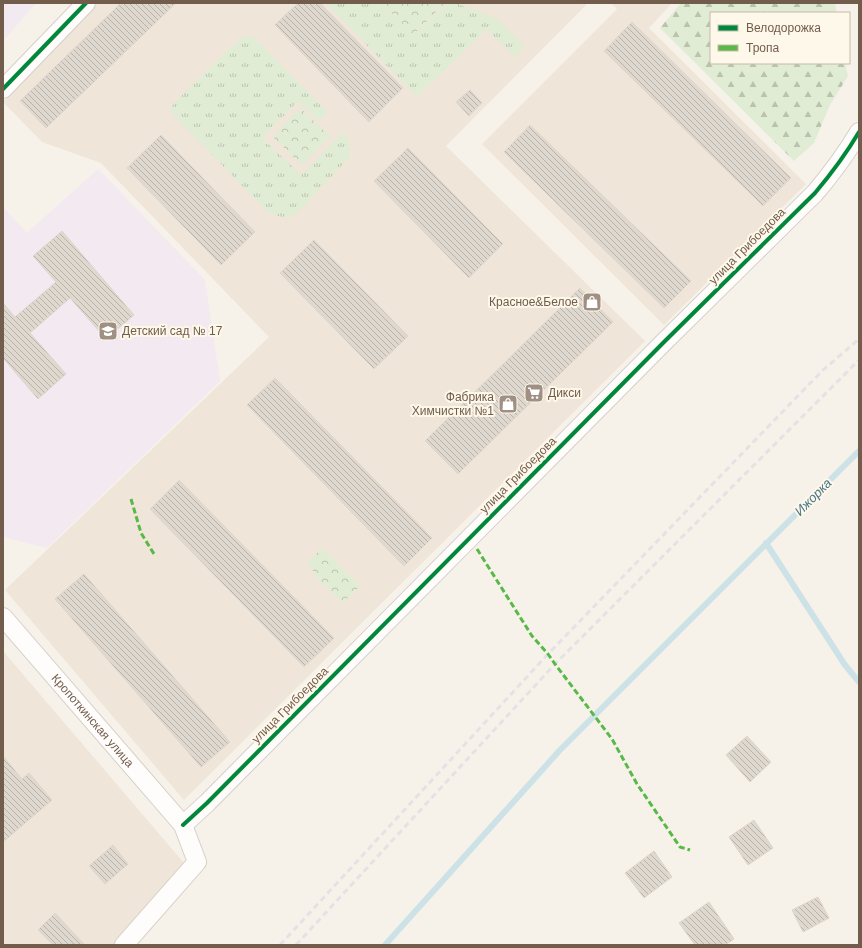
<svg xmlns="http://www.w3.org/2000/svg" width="862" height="948" font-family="Helvetica,sans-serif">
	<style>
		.residential { fill: #efe5d8 }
		.education { fill: #f3e9f1 }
		.grass { fill: url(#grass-tufts) }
		.forest { fill: url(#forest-firs) }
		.park { fill: url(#park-crowns) }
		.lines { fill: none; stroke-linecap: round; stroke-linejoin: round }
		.stream { stroke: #cce2e6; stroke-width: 6 }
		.building { fill: url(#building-back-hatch); stroke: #dfd6cc }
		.minor-casing { stroke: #d5cfc8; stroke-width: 20 }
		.minor { stroke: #fefdfc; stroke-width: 18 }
		.rail { stroke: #e4e2e4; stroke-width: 3; stroke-dasharray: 6 4; stroke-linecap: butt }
		.quiet { stroke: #58b947; stroke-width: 3; stroke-dasharray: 6 3; stroke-linecap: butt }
		.cycleway-casing { stroke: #fef8eb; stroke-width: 6 }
		.cycleway { stroke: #00873e; stroke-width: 4 }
		.labels { text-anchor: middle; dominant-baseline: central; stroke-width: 4; stroke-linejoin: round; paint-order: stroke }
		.street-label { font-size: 12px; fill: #725c4b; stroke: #fef8eb }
		.poi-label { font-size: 12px; fill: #725c4b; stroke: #fef8eb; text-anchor: end }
		.water-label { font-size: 13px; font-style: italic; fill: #477685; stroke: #fef8eb }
	</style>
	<defs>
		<pattern id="grass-tufts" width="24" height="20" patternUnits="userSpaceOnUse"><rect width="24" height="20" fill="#e1ecd5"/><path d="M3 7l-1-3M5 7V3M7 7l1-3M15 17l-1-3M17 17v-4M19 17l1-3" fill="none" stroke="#bbc2af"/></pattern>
		<pattern id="forest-firs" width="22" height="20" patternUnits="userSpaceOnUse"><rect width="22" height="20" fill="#e1ecd5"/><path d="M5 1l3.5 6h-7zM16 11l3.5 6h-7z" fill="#bbc2af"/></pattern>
		<pattern id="park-crowns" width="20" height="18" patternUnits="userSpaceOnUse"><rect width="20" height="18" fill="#e1ecd5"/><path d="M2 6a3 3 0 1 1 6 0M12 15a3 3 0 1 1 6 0" fill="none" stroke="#bbc2af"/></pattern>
		<pattern id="building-back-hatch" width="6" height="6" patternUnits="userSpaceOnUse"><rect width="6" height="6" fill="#dfd8cf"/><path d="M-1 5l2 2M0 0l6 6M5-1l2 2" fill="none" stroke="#b9b2aa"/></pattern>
	</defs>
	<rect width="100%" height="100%" fill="#f6f2ea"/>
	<path class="residential" d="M 98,3 L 584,3 L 586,5 L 446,146 L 645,341 L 184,800 L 5,590 L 269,337 L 101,163 L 42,142 L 3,102 Z
		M 611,3 L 672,3 L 649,28 L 806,184 L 664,325 L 482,144 L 617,9 Z
		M 3,651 L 184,863 L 113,945 L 3,945 Z"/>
	<path class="education" d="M 3,3 L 36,3 L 3,41 Z
		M 98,169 L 205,280 L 220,381 L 47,548 L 3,537 L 3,207 L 27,233 Z"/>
	<path class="grass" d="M 326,3 L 381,3 L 413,36 L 447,3 L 455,3 L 498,19 L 525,46 L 514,57 L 487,29 L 417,97 Z
		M 247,36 L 253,38 L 263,46 L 327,112 L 319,121 L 298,101 L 262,138 L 301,175 L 344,131 C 350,140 351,147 349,158 L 295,215 C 284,218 278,217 268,212 L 174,116 L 171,111 L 173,104 L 241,38 Z"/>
	<path class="forest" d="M 681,3 L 835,3 L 837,13 L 711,13 L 711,63 L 845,63 L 848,76 L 830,105 L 814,143 L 794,161 L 660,28 Z"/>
	<path class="park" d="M 382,3 L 445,3 L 413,35 Z
		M 300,108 L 330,136 L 302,165 L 273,137 Z
		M 322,548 L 360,586 L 343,603 L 317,578 L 308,562 Z"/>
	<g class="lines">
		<path class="stream" d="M 766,543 L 845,665 L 859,682
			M 385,945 L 560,750 L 859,451"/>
	</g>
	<path class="building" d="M 121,3 L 176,3 L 46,128 L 20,101 Z
		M 298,3 L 320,3 L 403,88 L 369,122 L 275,25 Z
		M 632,22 L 791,178 L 763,206 L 604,51 Z
		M 470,90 L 482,103 L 469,116 L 456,102 Z
		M 530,125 L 691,281 L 664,308 L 504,152 Z
		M 161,135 L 255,232 L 221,265 L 127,168 Z
		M 408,148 L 503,244 L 469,278 L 374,181 Z
		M 62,231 L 134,315 L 106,339 L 70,298 L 30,333 L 66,374 L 38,399 L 3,358 L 3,303 L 15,317 L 56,282 L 33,256 Z
		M 314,240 L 408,336 L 374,369 L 280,273 Z
		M 580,288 L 613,322 L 458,474 L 425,441 Z
		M 275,378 L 432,538 L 404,566 L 247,405 Z
		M 179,480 L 334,638 L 304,667 L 150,509 Z
		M 84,574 L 230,742 L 201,767 L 55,599 Z
		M 747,736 L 771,762 L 750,782 L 726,755 Z
		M 3,756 L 22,779 L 29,773 L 52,800 L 3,842 Z
		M 754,820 L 773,848 L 748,865 L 729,837 Z
		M 113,845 L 128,864 L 105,884 L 89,866 Z
		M 654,851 L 672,877 L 644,898 L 625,873 Z
		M 818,897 L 829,918 L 803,932 L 792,910 Z
		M 709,902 L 734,939 L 725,945 L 695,945 L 679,923 Z
		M 55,913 L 85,945 L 53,945 L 38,930 Z"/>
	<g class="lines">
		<g class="minor-casing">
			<g id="minor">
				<path d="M 3,89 L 86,3"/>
				<path id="s1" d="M 3,617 L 183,825 L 197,862 L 124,945"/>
				<path d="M 183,825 L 207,803 L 664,342 L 815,193 C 831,174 846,154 859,132"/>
			</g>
		</g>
		<use href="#minor" class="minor"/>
		<path class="rail" d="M 280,945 L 548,654 L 822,371 L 859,339
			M 296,945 L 555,664 L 859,360"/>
		<path class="quiet" d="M 131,499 L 141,533 L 154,554
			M 477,549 L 532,636 L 548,654 L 555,664 L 612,739 L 637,784 L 680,847 L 690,850"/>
		<g class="cycleway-casing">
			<path id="cycleway" d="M 3,89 L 86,3
				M 183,825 L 207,803 L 664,342 L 815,193 C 831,174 846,154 859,132"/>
		</g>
		<use href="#cycleway" class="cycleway"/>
	</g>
	<defs>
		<g id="shop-square" transform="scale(1)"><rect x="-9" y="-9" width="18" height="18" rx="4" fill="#a09083" stroke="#fef8eb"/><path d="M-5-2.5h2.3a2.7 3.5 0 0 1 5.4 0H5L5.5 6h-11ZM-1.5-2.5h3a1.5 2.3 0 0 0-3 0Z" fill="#fff"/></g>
		<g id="school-square" transform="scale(1)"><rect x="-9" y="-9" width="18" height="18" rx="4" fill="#a09083" stroke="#fef8eb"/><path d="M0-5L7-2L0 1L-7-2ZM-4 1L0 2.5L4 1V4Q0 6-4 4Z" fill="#fff"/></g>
		<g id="supermarket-square" transform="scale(1)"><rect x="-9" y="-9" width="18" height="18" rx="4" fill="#a09083" stroke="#fef8eb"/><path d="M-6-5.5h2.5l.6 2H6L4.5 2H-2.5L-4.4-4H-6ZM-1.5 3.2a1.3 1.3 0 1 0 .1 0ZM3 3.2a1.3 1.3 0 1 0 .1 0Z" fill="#fff"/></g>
	</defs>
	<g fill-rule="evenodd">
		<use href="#shop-square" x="592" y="302"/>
		<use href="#school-square" x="108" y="331"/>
		<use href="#supermarket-square" x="534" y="393"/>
		<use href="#shop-square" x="508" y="404"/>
	</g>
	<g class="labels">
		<g class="street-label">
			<text transform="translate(747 246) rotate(-45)">улица Грибоедова</text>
			<text transform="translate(518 475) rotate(-45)">улица Грибоедова</text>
			<text transform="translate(290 705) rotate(-45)">улица Грибоедова</text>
			<text stroke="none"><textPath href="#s1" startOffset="137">Кропоткинская улица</textPath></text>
		</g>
		<g class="poi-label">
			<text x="578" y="302">Красное&amp;Белое</text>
			<text x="122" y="331" text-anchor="start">Детский сад № 17</text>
			<text x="548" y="393" text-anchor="start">Дикси</text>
			<text x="494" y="397">Фабрика<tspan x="494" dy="14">Химчистки №1</tspan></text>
		</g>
		<g class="water-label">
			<text transform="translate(813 497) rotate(-45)">Ижорка</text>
		</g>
	</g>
	<rect width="862" height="948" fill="none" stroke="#725c4b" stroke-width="8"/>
	<rect x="710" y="12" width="140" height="52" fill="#fef8eb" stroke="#c6baab"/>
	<rect x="718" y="25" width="20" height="6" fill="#00873e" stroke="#c6baab"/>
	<text x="746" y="32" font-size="12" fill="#725c4b">Велодорожка</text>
	<rect x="718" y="45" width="20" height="6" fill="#58b947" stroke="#c6baab"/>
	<text x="746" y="52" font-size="12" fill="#725c4b">Тропа</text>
</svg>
